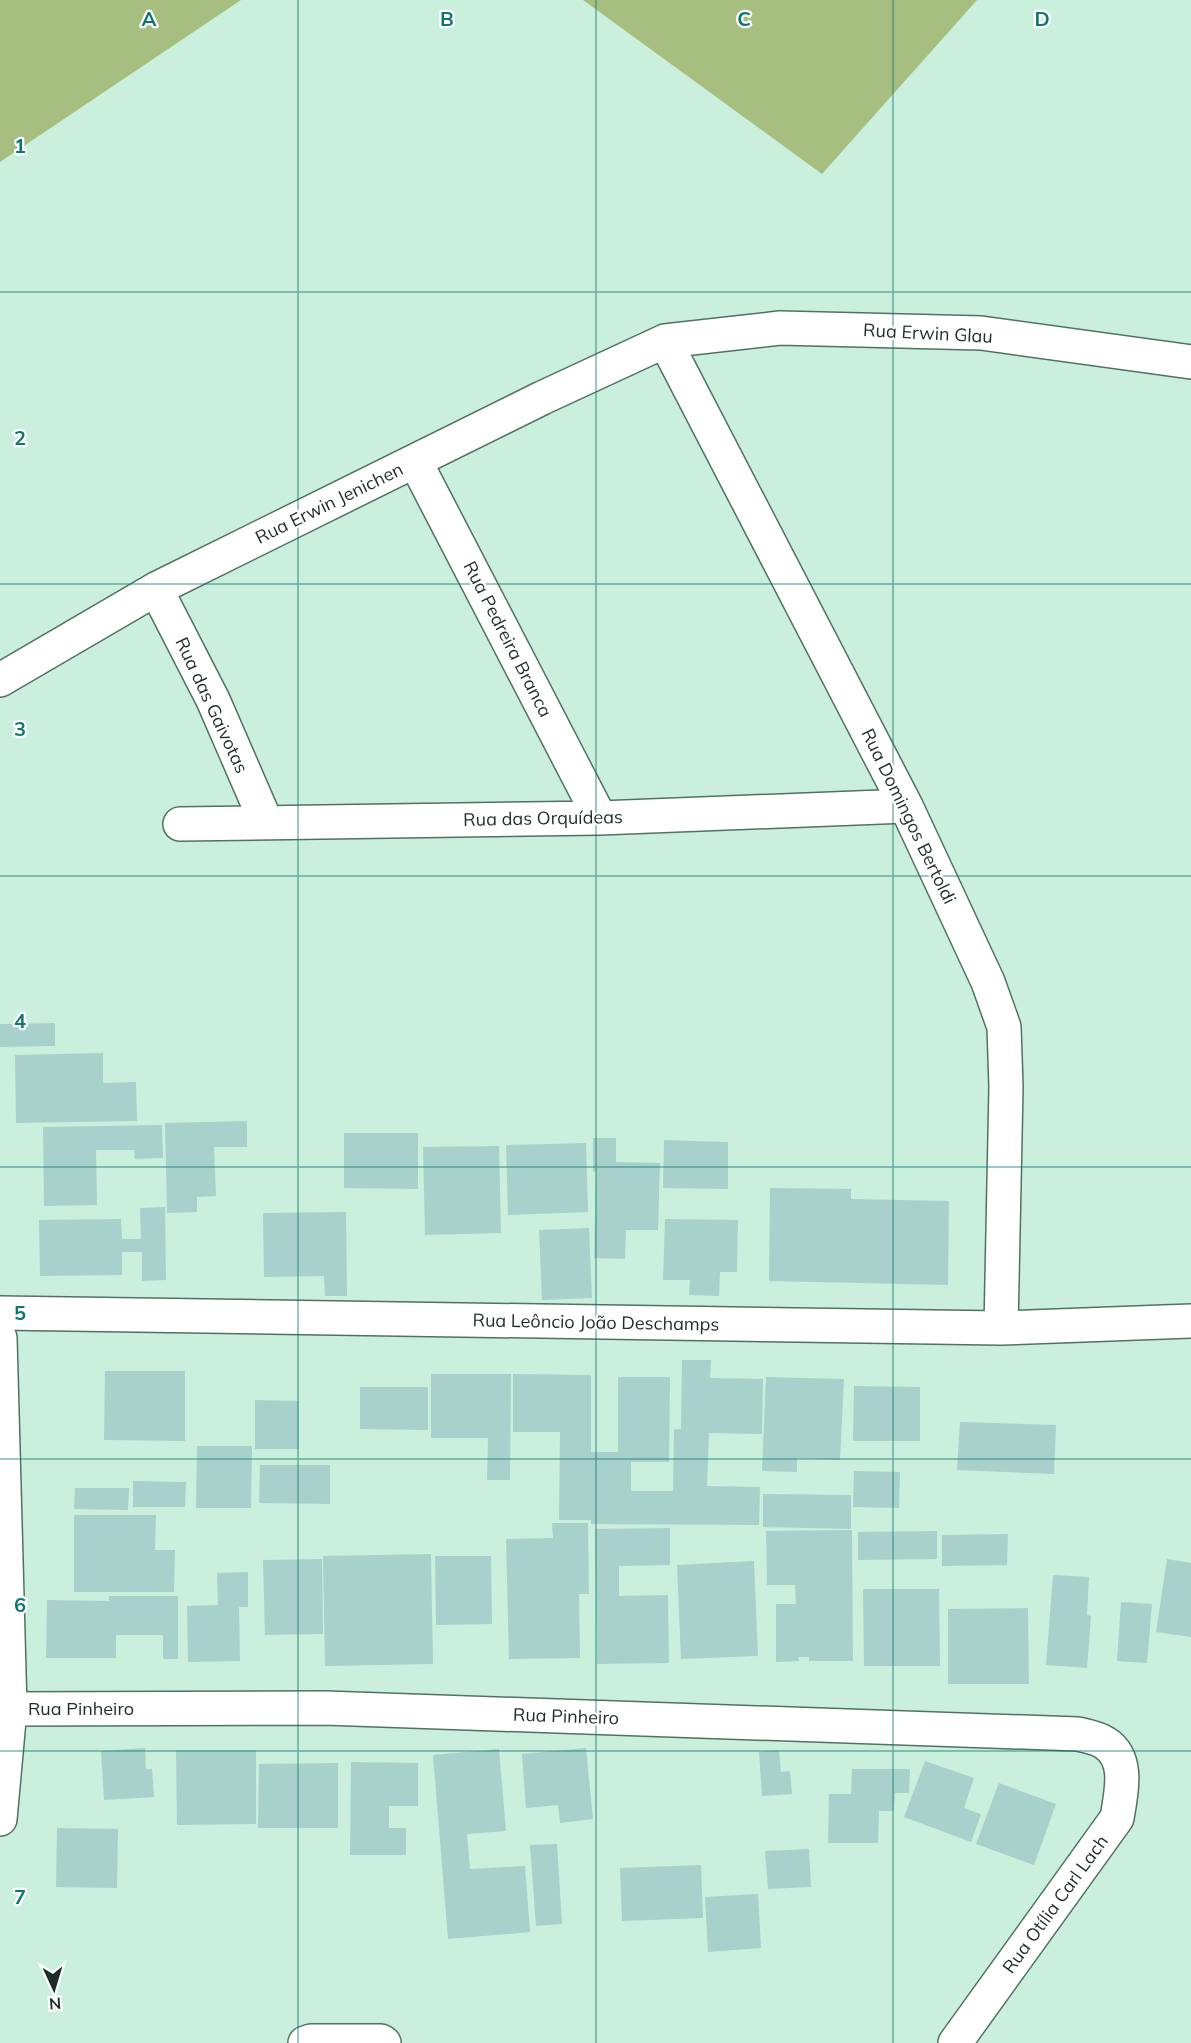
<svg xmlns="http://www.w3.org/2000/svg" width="1191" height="2043" font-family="Mulish,sans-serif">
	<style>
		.forest { fill: #a7be81 }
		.building { fill: #a7d1ca }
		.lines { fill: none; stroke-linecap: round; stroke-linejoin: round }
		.minor-casing { stroke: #517262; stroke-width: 36 }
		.minor { stroke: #fff; stroke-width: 33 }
		.grid { fill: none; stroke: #0f766e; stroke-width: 1.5; stroke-opacity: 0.55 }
		.labels { text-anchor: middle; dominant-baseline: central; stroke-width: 4.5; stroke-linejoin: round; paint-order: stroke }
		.street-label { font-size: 18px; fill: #1e2d26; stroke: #fff }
		.grid-label { font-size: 20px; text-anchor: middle; font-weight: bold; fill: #0f766e; stroke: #fff; stroke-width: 4.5; stroke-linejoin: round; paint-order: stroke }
	</style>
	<rect width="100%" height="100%" fill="#caefdc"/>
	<path class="forest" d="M 0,0 L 241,0 L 0,162 Z
		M 583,0 L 977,0 L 822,174 Z"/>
	<path class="building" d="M 55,1023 L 55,1046 L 0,1047 L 0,1024 Z
		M 103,1053 L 103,1083 L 136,1082 L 137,1121 L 16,1123 L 15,1055 Z
		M 247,1121 L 247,1147 L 214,1147 L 216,1196 L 197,1197 L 197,1212 L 167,1213 L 165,1123 Z
		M 162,1125 L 163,1158 L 135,1159 L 134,1150 L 96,1150 L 97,1205 L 44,1206 L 43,1127 Z
		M 344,1133 L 418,1133 L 418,1189 L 344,1188 Z
		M 593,1138 L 616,1138 L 616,1162 L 660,1163 L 658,1230 L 626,1230 L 625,1259 L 594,1258 L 596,1171 L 593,1172 Z
		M 664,1140 L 728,1142 L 728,1189 L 663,1188 Z
		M 586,1143 L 588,1212 L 508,1215 L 506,1145 Z
		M 499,1146 L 501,1233 L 425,1235 L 423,1147 Z
		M 770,1188 L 851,1189 L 851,1199 L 949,1201 L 948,1285 L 769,1281 Z
		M 165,1207 L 166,1280 L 142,1281 L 142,1252 L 122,1252 L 122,1275 L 40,1276 L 39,1220 L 121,1219 L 122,1239 L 141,1239 L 140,1208 Z
		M 346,1212 L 347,1296 L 325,1296 L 324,1276 L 264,1277 L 263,1213 Z
		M 665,1219 L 738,1220 L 737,1272 L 720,1272 L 719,1296 L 689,1295 L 690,1280 L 663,1280 Z
		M 589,1228 L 592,1298 L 542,1300 L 539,1230 Z
		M 682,1360 L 711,1360 L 710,1378 L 763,1379 L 762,1434 L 709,1433 L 707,1486 L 760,1487 L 759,1525 L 591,1524 L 591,1520 L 559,1520 L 560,1432 L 513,1432 L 513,1374 L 591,1375 L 591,1452 L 618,1452 L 618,1377 L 670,1377 L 669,1462 L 631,1462 L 631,1491 L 673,1491 L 674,1429 L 681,1429 Z
		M 105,1371 L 185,1371 L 185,1441 L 104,1440 Z
		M 431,1374 L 511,1374 L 510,1480 L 487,1480 L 488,1438 L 431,1438 Z
		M 766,1377 L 844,1379 L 840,1460 L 797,1458 L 797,1472 L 762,1471 Z
		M 854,1386 L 920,1387 L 920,1441 L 853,1441 Z
		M 360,1387 L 428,1387 L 428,1430 L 360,1429 Z
		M 255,1400 L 299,1401 L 299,1449 L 255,1449 Z
		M 960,1422 L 1056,1425 L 1054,1474 L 957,1470 Z
		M 197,1446 L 252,1446 L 251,1508 L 196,1508 Z
		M 260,1465 L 330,1465 L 330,1504 L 259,1503 Z
		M 854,1471 L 900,1472 L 899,1508 L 853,1507 Z
		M 133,1481 L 186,1482 L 185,1507 L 133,1507 Z
		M 75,1488 L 129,1488 L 128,1510 L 74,1509 Z
		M 763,1494 L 851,1495 L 851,1529 L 763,1527 Z
		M 74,1515 L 156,1515 L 155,1550 L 175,1550 L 174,1592 L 74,1592 Z
		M 552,1523 L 588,1523 L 589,1594 L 579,1594 L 580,1658 L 509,1659 L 506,1539 L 553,1538 Z
		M 670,1528 L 670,1565 L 619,1566 L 619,1596 L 668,1595 L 669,1663 L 597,1664 L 595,1529 Z
		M 852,1530 L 853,1661 L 809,1661 L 809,1657 L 798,1657 L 799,1661 L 776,1662 L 776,1604 L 796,1604 L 795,1585 L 767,1585 L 766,1531 Z
		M 937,1531 L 937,1559 L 858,1560 L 858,1532 Z
		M 1008,1534 L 1007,1565 L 942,1566 L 942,1535 Z
		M 431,1554 L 433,1664 L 325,1666 L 323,1556 Z
		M 435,1556 L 491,1556 L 492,1624 L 436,1625 Z
		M 322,1559 L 323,1634 L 265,1635 L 263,1560 Z
		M 1167,1559 L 1191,1563 L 1191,1637 L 1156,1632 Z
		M 754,1561 L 758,1656 L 681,1659 L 677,1565 Z
		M 248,1572 L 248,1607 L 239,1607 L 240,1661 L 188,1662 L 187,1606 L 218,1605 L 217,1573 Z
		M 1053,1575 L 1089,1577 L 1087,1615 L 1091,1616 L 1087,1668 L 1046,1665 Z
		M 863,1589 L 939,1589 L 940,1666 L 864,1666 Z
		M 109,1596 L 178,1596 L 178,1659 L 163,1659 L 163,1635 L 116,1635 L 116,1658 L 46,1658 L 47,1600 L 109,1601 Z
		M 1121,1602 L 1152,1604 L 1147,1663 L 1117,1661 Z
		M 1028,1608 L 1029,1684 L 948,1684 L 948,1609 Z
		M 145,1748 L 146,1769 L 152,1769 L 154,1797 L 104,1800 L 101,1751 Z
		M 586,1748 L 593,1819 L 560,1823 L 558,1805 L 526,1808 L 522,1754 Z
		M 499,1749 L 506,1831 L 467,1834 L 470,1869 L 525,1866 L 530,1932 L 448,1939 L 433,1755 Z
		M 176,1750 L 256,1750 L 256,1824 L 177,1825 Z
		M 779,1750 L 781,1772 L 790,1771 L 792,1794 L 762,1796 L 759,1752 Z
		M 925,1761 L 974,1778 L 964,1808 L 981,1814 L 971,1842 L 904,1817 Z
		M 351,1762 L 418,1763 L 418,1806 L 389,1806 L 389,1828 L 406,1828 L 406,1855 L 350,1855 Z
		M 338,1763 L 338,1828 L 258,1828 L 259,1764 Z
		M 852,1769 L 910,1769 L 909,1793 L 895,1793 L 894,1811 L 879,1811 L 878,1843 L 828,1843 L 829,1794 L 851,1794 Z
		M 999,1783 L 1056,1804 L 1034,1865 L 976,1844 Z
		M 57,1828 L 118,1829 L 117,1888 L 56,1887 Z
		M 557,1844 L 562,1924 L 536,1926 L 530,1845 Z
		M 809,1849 L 811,1887 L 768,1889 L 765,1851 Z
		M 701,1865 L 703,1918 L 622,1921 L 620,1868 Z
		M 758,1894 L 761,1948 L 708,1952 L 705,1897 Z"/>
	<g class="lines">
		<g class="minor-casing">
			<path id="minor" d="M 665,341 L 906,806 L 988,982 L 1004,1027 L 1006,1087 L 1001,1328
				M 415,461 L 600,818
				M 156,589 L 213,700 L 266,822
				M 0,680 L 156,589 L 542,398 L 665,341 L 780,328 L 981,333 L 1191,362
				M 180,824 L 600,818 L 906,806
				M 0,1313 L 1001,1328 L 1191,1321
				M 0,1338 L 10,1709 L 0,1819
				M 10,1709 L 325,1708 L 1078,1734 C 1087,1736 1098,1738 1105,1743 C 1130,1759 1121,1793 1117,1818 L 955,2043
				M 305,2043 L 311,2041 L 381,2041 L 384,2043"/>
		</g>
		<use href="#minor" class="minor"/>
	</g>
	<path class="grid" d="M 298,0 L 298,2043M 596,0 L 596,2043M 893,0 L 893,2043M 0,292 L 1191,292M 0,584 L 1191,584M 0,876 L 1191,876M 0,1167 L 1191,1167M 0,1459 L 1191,1459M 0,1751 L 1191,1751"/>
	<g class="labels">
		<g class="street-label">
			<text transform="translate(928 333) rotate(3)">Rua Erwin Glau</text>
			<text transform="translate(329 503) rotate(-26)">Rua Erwin Jenichen</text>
			<text transform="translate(508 639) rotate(63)">Rua Pedreira Branca</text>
			<text transform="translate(212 705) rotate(65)">Rua das Gaivotas</text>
			<text transform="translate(909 816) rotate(64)">Rua Domingos Bertoldi</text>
			<text transform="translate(543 818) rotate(-1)">Rua das Orquídeas</text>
			<text transform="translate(596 1322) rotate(1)">Rua Leôncio João Deschamps</text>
			<text x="81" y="1708">Rua Pinheiro</text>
			<text transform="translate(566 1716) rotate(2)">Rua Pinheiro</text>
			<text transform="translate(1055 1904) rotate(-54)">Rua Otília Carl Lach</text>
		</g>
	</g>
	<g class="grid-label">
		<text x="149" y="26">A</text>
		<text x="447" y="26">B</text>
		<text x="744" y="26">C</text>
		<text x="1042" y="26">D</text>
		<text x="20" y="153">1</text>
		<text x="20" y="445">2</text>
		<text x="20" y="736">3</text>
		<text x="20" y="1028">4</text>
		<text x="20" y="1320">5</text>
		<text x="20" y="1612">6</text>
		<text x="20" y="1904">7</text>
	</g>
	<g transform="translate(54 1989) rotate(176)" stroke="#ffffff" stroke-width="4.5" paint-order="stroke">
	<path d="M0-4.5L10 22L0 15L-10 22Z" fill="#1e2d26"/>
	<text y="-9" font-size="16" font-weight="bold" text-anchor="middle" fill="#1e2d26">N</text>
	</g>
</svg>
